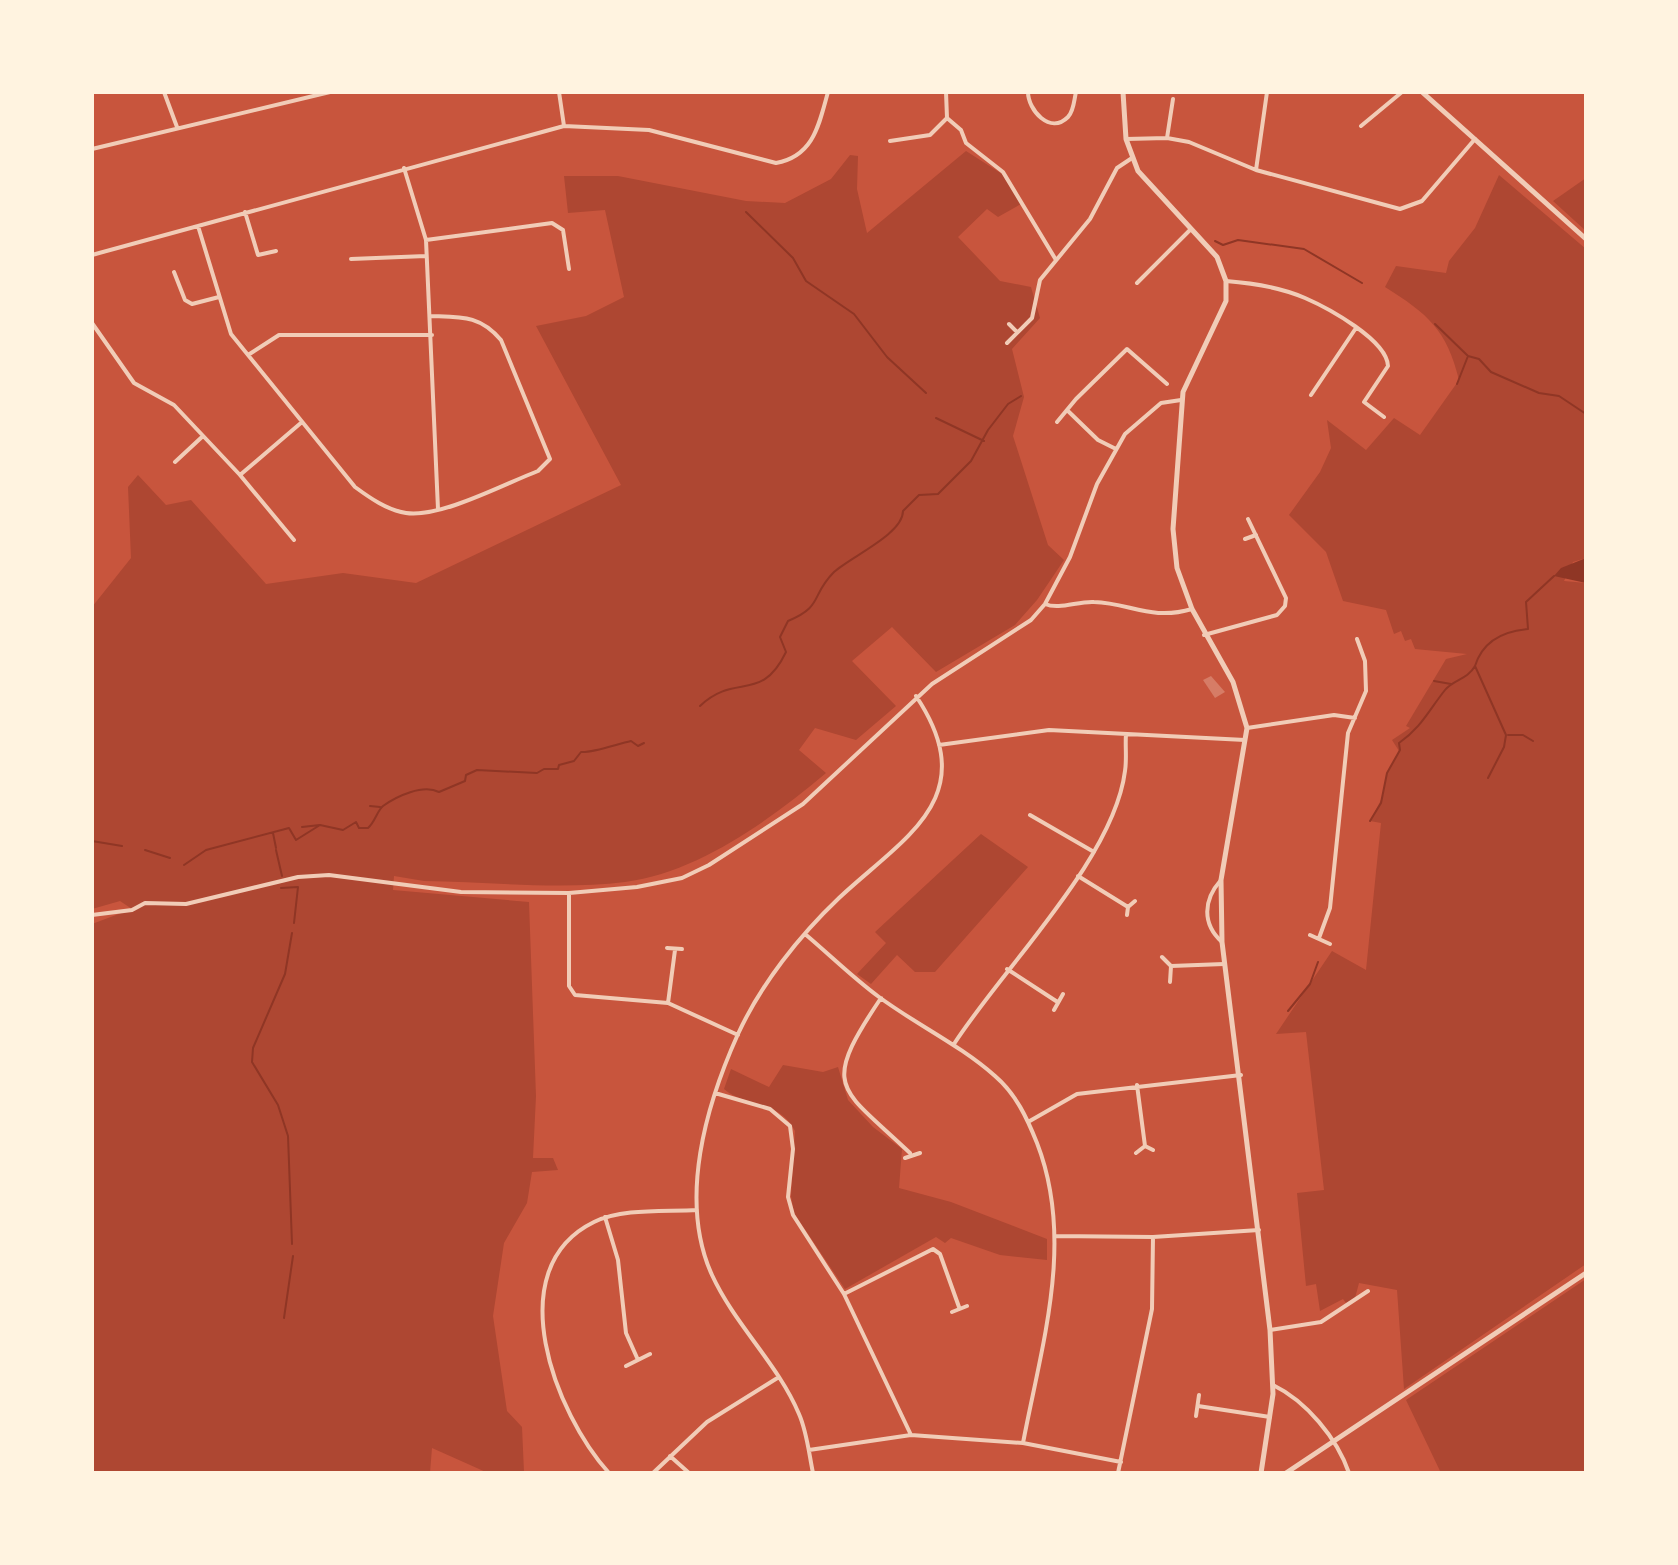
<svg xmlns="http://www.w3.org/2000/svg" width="1678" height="1565" font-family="'Roboto Serif',serif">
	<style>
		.green { fill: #ae4732 }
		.water { fill: #8f3625 }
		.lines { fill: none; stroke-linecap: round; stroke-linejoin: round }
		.stream { stroke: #8f3625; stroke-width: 2 }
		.building { fill: #d67c66 }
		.minor { stroke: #f1ccb7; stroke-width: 4 }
		.tertiary { stroke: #f1ccb7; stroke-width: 5 }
	</style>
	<rect width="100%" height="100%" fill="#c8553d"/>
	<path class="green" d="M 966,151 L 1002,174 L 1021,204 L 998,217 L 987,209 L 958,237 L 1000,281 L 1031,287 L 1040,318 L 1012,349 L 1024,397 L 1013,436 L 1048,545 L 1064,560 L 1037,600 L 1015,625 L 936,672 L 892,627 L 852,661 L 896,706 L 856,740 L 815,728 L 799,750 L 826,773 C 770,820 699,872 625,882 C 560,890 490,882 424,881 L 394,876 L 393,890 L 529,902 L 536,1096 L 533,1158 L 553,1158 L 558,1170 L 532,1172 L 527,1203 L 504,1243 L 493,1316 L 507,1411 L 522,1427 L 524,1472 L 488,1473 L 432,1448 L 430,1473 L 92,1473 L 92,924 L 132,909 L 120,901 L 92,909 L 92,607 L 131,558 L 128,487 L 138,475 L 166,505 L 191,500 L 266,584 L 343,573 L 416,583 L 621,485 L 536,326 L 586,316 L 624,297 L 605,210 L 568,213 L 564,176 L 618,176 L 746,201 L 785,203 L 831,179 L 850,155 L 858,156 L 857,189 L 867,233 Z
		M 1499,175 L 1586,249 L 1586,558 L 1573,562 L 1564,581 L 1586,583 L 1586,1264 L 1404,1389 L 1397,1290 L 1359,1283 L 1355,1298 L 1346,1303 L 1343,1299 L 1320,1311 L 1316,1284 L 1306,1286 L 1297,1193 L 1324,1190 L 1306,1032 L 1276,1034 L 1332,951 L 1366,970 L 1381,823 L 1370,821 L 1383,796 L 1387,773 L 1399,751 L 1392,740 L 1410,728 L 1406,726 L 1446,659 L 1467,654 L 1415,649 L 1411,639 L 1405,641 L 1401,631 L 1394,634 L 1386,610 L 1343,601 L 1326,552 L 1289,515 L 1320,472 L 1331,448 L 1327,420 L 1366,450 L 1394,418 L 1420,435 L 1459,380 C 1447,330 1428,314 1385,287 L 1396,266 L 1446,273 L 1449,261 L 1475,228 Z
		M 1586,178 L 1586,231 L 1553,201 Z
		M 981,834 L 1028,867 L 935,972 L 915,972 L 897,955 L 871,984 L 857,974 L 886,943 L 875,932 Z
		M 783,1065 L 823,1072 L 838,1067 L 848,1100 L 873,1127 L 902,1149 L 899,1188 L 951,1202 L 1047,1239 L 1047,1260 L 1000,1255 L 951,1238 L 945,1243 L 936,1237 L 845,1289 L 794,1213 L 791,1196 L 795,1131 C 780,1100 746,1108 724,1089 L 731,1069 L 769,1087 Z
		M 1586,1279 L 1586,1473 L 1441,1473 L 1406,1400 Z"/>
	<path class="water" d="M 1586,558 L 1586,583 L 1554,576 L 1561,568 Z"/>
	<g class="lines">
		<path class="stream" d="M 746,212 L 793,258 L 806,281 L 854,314 L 887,357 L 926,393
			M 1215,241 L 1223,245 L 1238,240 L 1304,249 L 1362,283
			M 1435,324 L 1468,356 L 1479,359 L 1491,372 L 1539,393 L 1559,396 L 1586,414
			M 1457,384 L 1468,356
			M 936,418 L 984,441
			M 1434,681 L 1451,684
			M 700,706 C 736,672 761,704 786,652 L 780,637 L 788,621 C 824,606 810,596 834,572 C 852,556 903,534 903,511 L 919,495 L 938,494 L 971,461 L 988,430 L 1008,404 L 1021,396
			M 1508,735 L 1523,735 L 1533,741
			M 1488,778 L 1504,747 L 1506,735 L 1475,666 C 1483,640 1504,631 1528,629 L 1526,602 L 1554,576
			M 370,806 L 380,807
			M 1370,821 L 1381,803 L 1387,773 L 1400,750 L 1399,743 C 1421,728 1429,710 1445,690 C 1454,679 1467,680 1475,666
			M 302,827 L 320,825
			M 273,833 L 276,848
			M 92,841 L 122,846
			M 145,850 L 170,858
			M 276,850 L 282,876
			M 184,865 L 206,850 L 289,828 L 296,840 L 320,825 L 343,830 L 356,822 L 359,828 L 368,828 C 375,822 377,811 383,806 C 397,796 423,784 439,792 L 465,781 L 466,775 L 477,770 L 537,773 L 544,769 L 558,769 L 559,765 L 574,761 L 581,752 C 593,753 617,744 631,741 L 638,746 L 644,743
			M 281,888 L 298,887 L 294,923
			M 292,933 L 285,974 L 253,1048 L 252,1062 L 278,1105 L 288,1136 L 292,1244
			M 1288,1011 L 1310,984 L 1318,962
			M 284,1318 L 293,1256"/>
	</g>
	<path class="building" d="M 1211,676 L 1225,692 L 1215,698 L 1203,680 Z"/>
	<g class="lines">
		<path class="minor" d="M 164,92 L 177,127
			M 559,92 L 564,126
			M 865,92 L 866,92
			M 946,92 L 947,118 L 961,130 L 966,143 L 1003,172 L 1056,260
			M 1028,92 C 1028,110 1050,135 1068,117 C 1074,111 1074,100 1076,92
			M 1361,126 L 1402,92
			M 1167,138 L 1173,99
			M 1126,139 L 1167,138 L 1189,142 L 1256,170 L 1400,209 L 1422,201 L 1475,139
			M 890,141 L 930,135 L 947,118
			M 92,149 L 330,92
			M 404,168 L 426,240 L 438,509
			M 1256,170 L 1267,92
			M 245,212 L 258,255 L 276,251
			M 198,226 L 231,334 L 355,487 C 370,498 387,510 406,513 C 441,518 504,484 538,471 L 550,459 L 501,340 C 480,315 461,317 431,316
			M 426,240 L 552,223 L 563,230 L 569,269
			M 92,255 L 564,126 L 649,130 L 776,163 C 814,156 819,124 828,92
			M 351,259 L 426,256
			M 174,272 L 185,300 L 192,304 L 219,297
			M 1226,281 C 1252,283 1280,287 1305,298 C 1328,308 1387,340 1388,366 L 1364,402 L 1384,417
			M 1137,283 L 1191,229
			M 92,323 L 134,383 L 174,405 L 240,475 L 294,540
			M 1009,324 L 1017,332
			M 1007,343 L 1032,318 L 1040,280 L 1090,219 L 1117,168 L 1132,158
			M 248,355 L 279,335 L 432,335
			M 1311,395 L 1356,328
			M 1068,411 L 1098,440 L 1116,449
			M 1057,422 L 1076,399 L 1127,349 L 1167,384
			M 175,462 L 203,436
			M 240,475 L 302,422
			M 1245,539 L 1256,535
			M 1045,604 C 1059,610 1078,601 1094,602 C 1130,603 1151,621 1192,609
			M 1204,635 L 1277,615 L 1285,606 L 1286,598 L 1248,519
			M 1247,728 L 1334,715 L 1355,718
			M 939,745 L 1049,730 L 1245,740
			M 1030,815 L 1094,852
			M 1078,876 L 1128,907
			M 1221,880 C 1203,900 1202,924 1222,942
			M 569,893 L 569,986 L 575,995 L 668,1003 L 738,1035
			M 92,915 L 132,910 L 145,903 L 186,904 L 298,877 L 329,875 L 461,892 L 569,893 L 637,887 L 682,878 L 709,865 L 803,804 L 932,684 L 1031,620 L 1045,604 L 1070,557 L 1097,484 L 1125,434 L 1161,403 L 1181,400
			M 1127,915 L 1128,907 L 1135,901
			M 805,934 C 830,955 853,978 879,997 C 917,1025 960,1045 995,1076 C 1016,1094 1027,1118 1037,1143 C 1075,1241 1042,1343 1023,1443
			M 1310,935 L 1330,944
			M 1319,938 L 1330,908 L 1348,733 L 1366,691 L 1365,661 L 1357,639
			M 667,948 L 682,949
			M 1162,957 L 1171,966 L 1170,982
			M 1171,966 L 1224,964
			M 1007,969 L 1056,1001
			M 881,998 C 819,1090 840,1086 910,1153
			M 668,1003 L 675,950
			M 1054,1010 L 1063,994
			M 954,1044 C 1003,968 1114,859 1125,771 C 1127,759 1125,746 1126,734
			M 1137,1085 L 1145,1146
			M 715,1093 L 770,1109 L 790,1126 L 793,1149 L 788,1197 L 793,1215 L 844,1294 L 911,1435
			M 1028,1122 L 1077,1094 L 1241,1075
			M 1136,1153 L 1145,1146 L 1153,1150
			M 905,1158 L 920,1153
			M 605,1217 L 618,1260 L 626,1333 L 638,1360
			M 1055,1236 L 1153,1237 L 1259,1230
			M 844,1294 L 933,1249 L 940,1254 L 959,1307
			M 952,1312 L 967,1306
			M 1270,1330 L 1321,1322 L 1368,1291
			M 626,1366 L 650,1354
			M 1273,1385 C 1306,1401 1337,1438 1349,1473
			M 1198,1406 L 1270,1417
			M 1196,1416 L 1199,1395
			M 809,1450 L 911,1435 L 1023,1443 L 1121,1462
			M 670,1456 L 689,1473
			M 609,1473 C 556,1415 498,1269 594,1222 C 623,1208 665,1212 697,1210
			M 653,1473 L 707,1422 L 779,1377
			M 813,1473 C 809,1454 807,1432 799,1414 C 778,1364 735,1325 712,1275 C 678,1200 706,1105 738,1034 C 761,984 799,936 839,898 C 904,837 984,798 916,696
			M 1118,1473 L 1152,1309 L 1153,1237"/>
		<path class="tertiary" d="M 1123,92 L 1126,139 L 1138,171 L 1217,257 L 1226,281 L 1226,301 L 1183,392 L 1173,529 L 1177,568 L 1192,609 L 1233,682 L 1247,728 L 1221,880 L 1222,942 L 1270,1330 L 1273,1394 L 1261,1473
			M 1422,92 L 1586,239
			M 1286,1473 L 1586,1273"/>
	</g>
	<rect width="1678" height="1565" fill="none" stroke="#fff3e0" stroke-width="188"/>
</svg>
